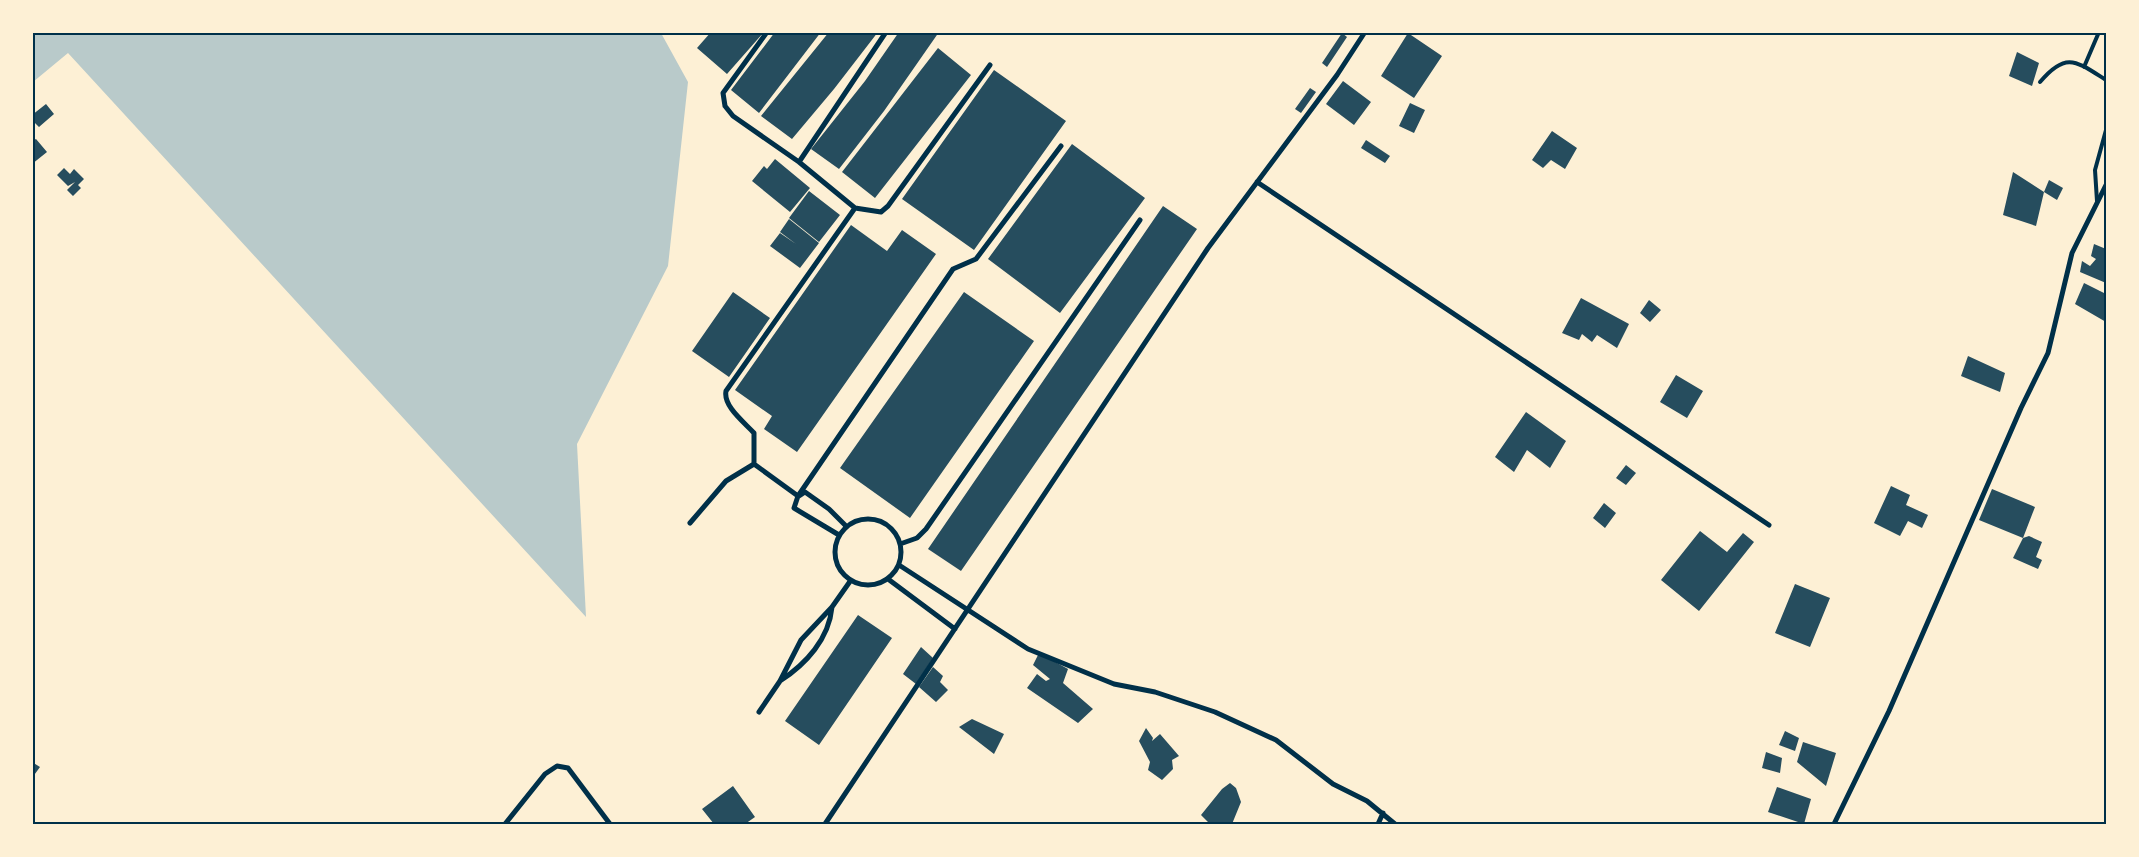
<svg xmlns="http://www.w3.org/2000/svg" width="2139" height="857" font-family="'Archivo Narrow',sans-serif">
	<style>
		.green { fill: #b9caca }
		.building { fill: #264d5e }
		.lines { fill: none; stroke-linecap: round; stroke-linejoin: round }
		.service { stroke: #003049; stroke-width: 4 }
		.minor { stroke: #003049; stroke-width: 5 }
		.neatline { fill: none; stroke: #003049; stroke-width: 2 }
	</style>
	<rect width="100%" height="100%" fill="#fdf0d5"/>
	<path class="green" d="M 33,32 L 661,33 L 688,82 L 668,266 L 577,444 L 586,617 L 68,53 L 33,82 Z"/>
	<path class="building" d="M 711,32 L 764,32 L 727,74 L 697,48 Z
		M 775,32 L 821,32 L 759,113 L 731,90 Z
		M 829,32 L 878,32 L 834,89 L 792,139 L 761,116 Z
		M 899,32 L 939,32 L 884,111 L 839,169 L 811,149 L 865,81 Z
		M 1342,33 L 1347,37 L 1327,67 L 1322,63 Z
		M 1408,33 L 1442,56 L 1414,98 L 1381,76 Z
		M 938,48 L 971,75 L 875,198 L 842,172 Z
		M 2017,52 L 2039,63 L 2032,86 L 2009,76 Z
		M 994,70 L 1066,121 L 974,250 L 902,199 Z
		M 1343,81 L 1371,102 L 1354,125 L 1326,104 Z
		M 1310,88 L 1316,92 L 1301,113 L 1295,109 Z
		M 1410,103 L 1425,110 L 1414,133 L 1399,126 Z
		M 46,104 L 54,114 L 39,127 L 32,120 L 32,115 Z
		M 1552,131 L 1577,148 L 1565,169 L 1551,160 L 1543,168 L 1532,160 Z
		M 36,139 L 47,152 L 32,164 L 32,141 Z
		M 1366,140 L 1390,156 L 1385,163 L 1361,148 Z
		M 1072,144 L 1145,198 L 1060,313 L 988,259 Z
		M 775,159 L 810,188 L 790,212 L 752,181 L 764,166 L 767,169 Z
		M 64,168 L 70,174 L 74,169 L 84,179 L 78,185 L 81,188 L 73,196 L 67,190 L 75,182 L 68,186 L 57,175 Z
		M 2013,172 L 2044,192 L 2036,226 L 2003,215 Z
		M 2049,180 L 2063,188 L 2057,200 L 2044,192 Z
		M 809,191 L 840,215 L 819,242 L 789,218 Z
		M 1163,206 L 1197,229 L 961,571 L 928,549 Z
		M 789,219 L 819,243 L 800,268 L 770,246 L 780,233 L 796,244 L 780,232 Z
		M 851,225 L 887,251 L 902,230 L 936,254 L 797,452 L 764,429 L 772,416 L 735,390 Z
		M 2094,244 L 2106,249 L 2106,283 L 2080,272 L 2082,261 L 2090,266 L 2096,259 L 2091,256 Z
		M 2084,283 L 2104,293 L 2106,288 L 2106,322 L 2075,304 Z
		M 733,292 L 770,318 L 729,377 L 692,351 Z
		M 964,292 L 1034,341 L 910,518 L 840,468 Z
		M 1581,298 L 1629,324 L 1617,348 L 1597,335 L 1592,342 L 1582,334 L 1579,340 L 1562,333 Z
		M 1649,300 L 1661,310 L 1650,322 L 1640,313 Z
		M 1968,356 L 2005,373 L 2000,392 L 1961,376 Z
		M 1676,375 L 1703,391 L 1687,418 L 1660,402 Z
		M 1526,412 L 1566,441 L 1550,468 L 1527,450 L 1514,472 L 1495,457 Z
		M 1626,465 L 1636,473 L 1626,485 L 1616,478 Z
		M 1891,486 L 1910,495 L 1906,505 L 1928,515 L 1922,528 L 1908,521 L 1900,536 L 1874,523 Z
		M 1992,489 L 2035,507 L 2023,538 L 2029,536 L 2042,542 L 2036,557 L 2042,560 L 2038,569 L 2013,558 L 2023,538 L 1979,520 Z
		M 1604,503 L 1616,513 L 1605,528 L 1593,518 Z
		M 1700,531 L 1727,552 L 1743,533 L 1754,542 L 1699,611 L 1661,580 Z
		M 1795,584 L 1830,598 L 1810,647 L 1775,633 Z
		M 858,615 L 892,638 L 819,745 L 785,721 Z
		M 921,647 L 933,658 L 916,684 L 903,674 Z
		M 1039,653 L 1068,669 L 1063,683 L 1093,709 L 1078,723 L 1027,688 L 1037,674 L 1046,681 L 1050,679 L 1033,665 Z
		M 933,667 L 943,676 L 940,682 L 948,690 L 936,702 L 919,687 Z
		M 972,719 L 1004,734 L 994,754 L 959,727 Z
		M 1146,728 L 1153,738 L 1152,741 L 1160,734 L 1179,756 L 1172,760 L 1173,769 L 1162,780 L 1148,770 L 1150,762 L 1139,741 Z
		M 1785,731 L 1799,738 L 1795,751 L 1779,745 Z
		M 1803,742 L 1836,753 L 1826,786 L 1797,762 Z
		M 1766,752 L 1782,758 L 1780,773 L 1762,768 Z
		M 32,762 L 40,767 L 32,778 Z
		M 1230,783 L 1236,788 L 1241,802 L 1232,824 L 1210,824 L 1201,815 L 1222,789 Z
		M 733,786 L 755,817 L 745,824 L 714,824 L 702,809 Z
		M 1777,787 L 1811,799 L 1804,824 L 1768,812 Z"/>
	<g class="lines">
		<path class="service" d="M 2084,67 L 2099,32
			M 2040,82 C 2066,51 2076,61 2106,80
			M 2097,201 L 2095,170 L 2106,130"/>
		<path class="minor" d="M 767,32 L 723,93 L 725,106 L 733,116 L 799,162 L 855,208 L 726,391 C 723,406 744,422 754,433 L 754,464 L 798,496
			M 799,162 L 886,32
			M 1257,182 L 1769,525
			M 855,208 L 881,212 L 888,206 L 990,65
			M 799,496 L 805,492 L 829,509 L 846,526
			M835 552a33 33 0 1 1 66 0a33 33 0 1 1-66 0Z
			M 690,523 L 726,481 L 754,464
			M 839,535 L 794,508 L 798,496 L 953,269 L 976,259 L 1061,146
			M 900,544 L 917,538 L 926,529 L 1140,220
			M 899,565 L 1028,649 L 1114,684 L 1155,692 L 1215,712 L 1276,740 L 1333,784 L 1367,801 L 1395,824
			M 888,579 L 955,629
			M 780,681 C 806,664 829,639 832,607
			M 759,712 L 780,681 L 801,640 L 832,607 L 851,580
			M 505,824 L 545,774 L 557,766 L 568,768 L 610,824
			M 825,824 L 1208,248 L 1337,75 L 1365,32
			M 1378,824 L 1383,813
			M 1834,824 L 1889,711 L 2021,408 L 2048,353 L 2072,253 L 2106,185"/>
	</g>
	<rect width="2139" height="857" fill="none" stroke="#fdf0d5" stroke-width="68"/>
	<rect x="34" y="34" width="2071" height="789" class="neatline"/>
</svg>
